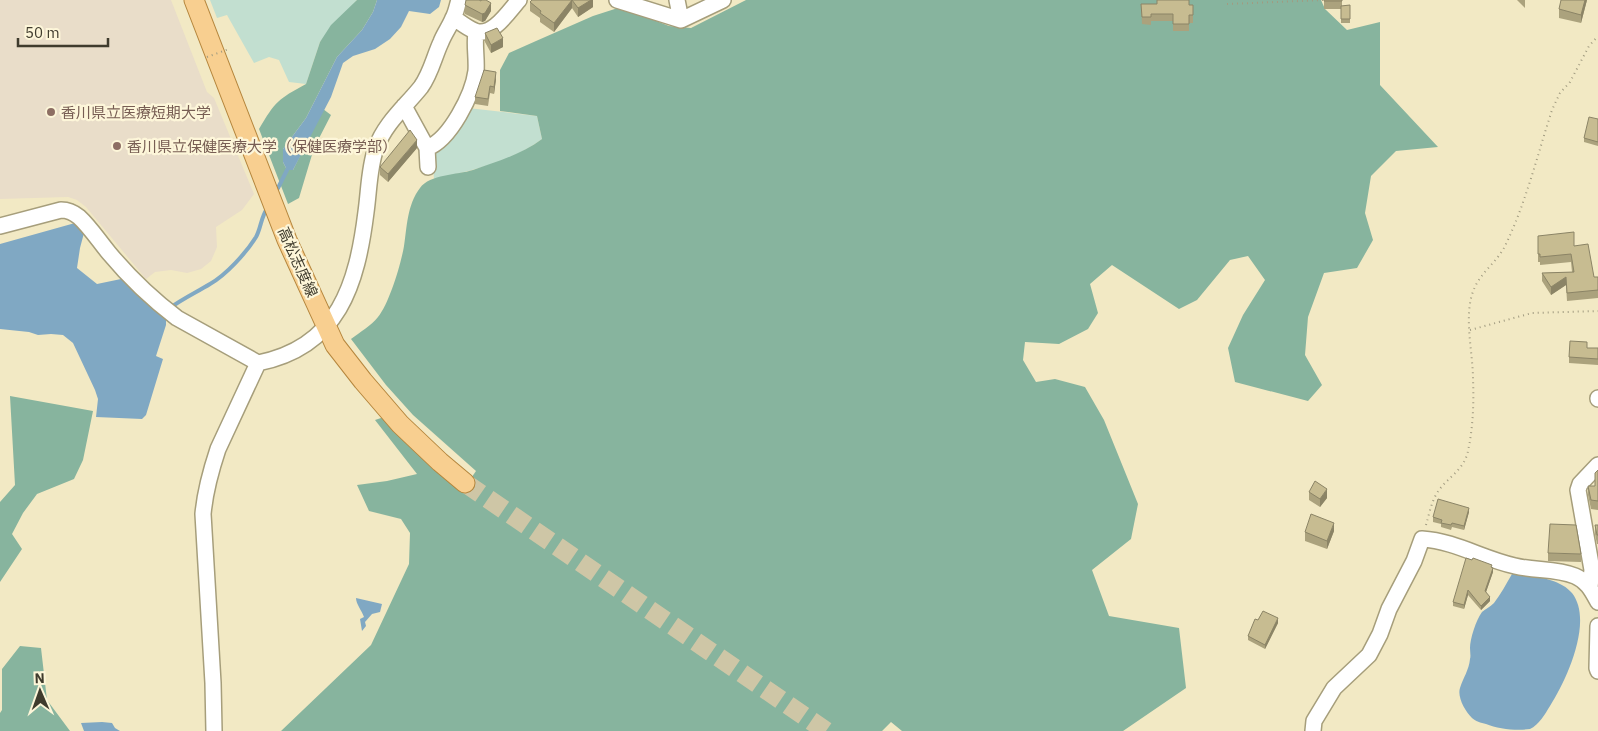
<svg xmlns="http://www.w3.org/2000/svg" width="1598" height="731" font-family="'IBM Plex Sans','Noto Sans JP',sans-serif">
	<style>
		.education { fill: #e9ddc9 }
		.green { fill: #c2dfd0 }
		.forest { fill: #87b49e }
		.water { fill: #80a8c3 }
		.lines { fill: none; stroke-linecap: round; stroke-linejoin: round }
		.stream { stroke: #80a8c3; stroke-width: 4 }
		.major-tunnel { stroke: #cec6a6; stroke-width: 19; stroke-dasharray: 19 9; stroke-linecap: butt }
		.minor-casing { stroke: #a69e7b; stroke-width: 18 }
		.major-casing { stroke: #b5863d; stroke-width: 21 }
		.path { stroke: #a19b80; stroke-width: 2; stroke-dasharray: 1 4; stroke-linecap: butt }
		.minor { stroke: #fff; stroke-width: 15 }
		.major { stroke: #f8cf90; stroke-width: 19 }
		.path-bridge { stroke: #a19b80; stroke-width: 2; stroke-dasharray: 1 4; stroke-linecap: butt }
		.wall { fill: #aba27d }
		.shaded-wall { fill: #8b8466 }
		.building { fill: #c7bc91; stroke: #8b8466 }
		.education-dot { fill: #8d6e63; stroke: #fdf6d9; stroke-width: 2 }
		.labels { text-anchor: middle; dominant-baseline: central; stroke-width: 4.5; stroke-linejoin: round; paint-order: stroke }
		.education-label { font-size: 15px; fill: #785e54; stroke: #fdf6d9; text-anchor: start }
		.street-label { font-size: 15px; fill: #3f3b2d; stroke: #fdf6d9 }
	</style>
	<rect width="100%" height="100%" fill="#f2e9c4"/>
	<path class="education" d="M 0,0 L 171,0 L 207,92 L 214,98 L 254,194 L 242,210 L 216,227 L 217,247 L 211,261 L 201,269 L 187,273 L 171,270 L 155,272 L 146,279 L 86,207 L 77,200 L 68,197 L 0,199 Z"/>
	<path class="green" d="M 210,0 L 357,0 L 320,42 L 306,84 L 289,82 L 279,60 L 269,57 L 254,63 L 227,15 L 217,18 Z
		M 468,108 L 537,116 L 542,139 C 512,162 470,171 434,179 L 432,155 L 447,143 Z"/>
	<path class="forest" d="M 357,0 L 377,0 L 373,12 L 362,30 L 337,57 L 306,118 L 283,149 L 283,162 L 287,170 L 293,170 L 323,109 L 331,115 L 314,148 L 299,198 L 288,204 L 259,129 C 275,102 278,99 306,84 L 320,42 L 331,25 Z
		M 746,0 L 1321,0 L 1325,9 L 1347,30 L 1380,22 L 1380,85 L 1438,147 L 1396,151 L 1371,176 L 1365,213 L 1373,240 L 1357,268 L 1324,273 L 1308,317 L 1305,355 L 1322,385 L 1308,401 L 1235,382 L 1228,348 L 1243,315 L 1265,280 L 1248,256 L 1230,260 L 1197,300 L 1179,309 L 1112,265 L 1090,284 L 1098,313 L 1088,329 L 1059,344 L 1025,342 L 1023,360 L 1036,382 L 1055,379 L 1085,387 L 1104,420 L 1138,504 L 1131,539 L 1092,570 L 1109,616 L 1179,628 L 1186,688 L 1123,731 L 902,731 L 891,722 L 882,731 L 281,731 L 371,645 L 409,564 L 410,533 L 401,519 L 369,511 L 357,485 L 387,481 L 417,474 L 375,420 L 387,416 L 465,487 L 476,471 L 413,415 L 386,385 L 351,339 C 360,332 371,326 378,317 C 389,304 401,264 404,246 C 407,227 407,205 420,188 C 430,174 457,175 473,170 C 496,162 522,154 542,139 L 537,116 L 500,111 L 500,70 L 509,53 L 536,41 L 593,16 L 621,7 L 669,26 L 691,28 Z
		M 10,396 L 93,411 L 83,460 L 74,479 L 37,494 L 23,513 L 12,534 L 22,549 L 0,582 L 0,502 L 15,485 Z
		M 20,646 L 41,648 L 47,700 L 70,731 L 0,731 L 0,713 L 2,710 L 2,669 Z"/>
	<path class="water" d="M 377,0 L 441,0 L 439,7 L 430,14 L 409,11 L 401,27 L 390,39 L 375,49 L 353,56 L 343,63 L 331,97 L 293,170 L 287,170 L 283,162 L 283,149 L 306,118 L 337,57 L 362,30 L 373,12 Z
		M 75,223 L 84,233 L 80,248 L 77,268 L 97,284 L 121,279 L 166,320 L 166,325 L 156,356 L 163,359 L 146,415 L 142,419 L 96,417 L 98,399 L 95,390 L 73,343 L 63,335 L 51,334 L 38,335 L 29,332 L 0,329 L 0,244 Z
		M 1512,574 C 1529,575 1560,578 1572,593 C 1594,621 1566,681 1550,706 C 1545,714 1539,725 1530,729 C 1517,731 1498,729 1486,724 C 1481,723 1475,721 1472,718 C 1465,711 1457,697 1460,688 C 1463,678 1469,670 1470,659 C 1471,656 1470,652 1470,648 C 1470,639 1476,620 1482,612 C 1485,609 1490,607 1494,603 C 1501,594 1506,584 1512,574 Z
		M 356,598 L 382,604 L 380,612 L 372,614 L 365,622 L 366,626 L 362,631 L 360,619 L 364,617 C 362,611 356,604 356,598 Z
		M 102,722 L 112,723 L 115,728 L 120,731 L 84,731 L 81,723 Z"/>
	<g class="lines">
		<path class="stream" d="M 278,188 L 287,170
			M 170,308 C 182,299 197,292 210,284 C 226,275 246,253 256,237 C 261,228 261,217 267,209"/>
		<path class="major-tunnel" d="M 465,483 L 826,731"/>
		<g class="minor-casing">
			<path id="minor" d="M 617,0 L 681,20 L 723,0
				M 677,0 L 681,20
				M 454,18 C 460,22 467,28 475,31 C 492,38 509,11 519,0
				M 404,106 L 427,148
				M 428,167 L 427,148 C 450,140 473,94 476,71 C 477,58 474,45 476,32
				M 0,226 L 61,210 C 68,210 73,212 79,217 C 90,227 99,241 109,253 C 129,277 152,299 177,318 L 258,363
				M 1598,398 L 1598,399
				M 1590,587 L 1592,570 L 1578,490 L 1580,484 L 1598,465
				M 1598,626 L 1597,668 L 1598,671
				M 214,731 L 213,683 L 203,514 C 205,492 211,470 218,449 L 258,363 C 339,347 357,284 366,212 C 369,191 369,167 376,148 C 385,123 405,107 421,87 C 431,73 434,57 441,42 C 444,34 450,26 453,18 C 456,13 457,6 459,0
				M 1313,731 L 1314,721 L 1334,688 L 1369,655 L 1380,634 L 1389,609 L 1414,561 L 1422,539 C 1455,541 1483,559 1515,566 C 1535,571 1556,568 1575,576 C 1587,581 1592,591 1598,602"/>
		</g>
		<g class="major-casing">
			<path id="major" d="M 194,0 L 287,240 L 335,345 L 363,381 L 400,424 L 440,462 L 465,483"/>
		</g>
		<path class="path" d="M 1227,4 L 1325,0
			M 1470,330 L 1532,313 L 1598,311
			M 1426,525 C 1429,515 1431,503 1437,493 C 1446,478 1464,471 1468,451 C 1473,428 1474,403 1473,379 C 1473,352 1463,315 1474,289 C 1481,272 1497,262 1505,246 C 1526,203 1537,156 1552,110 L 1560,93 L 1570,82 L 1589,46 L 1598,36"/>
		<use href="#minor" class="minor"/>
		<use href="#major" class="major"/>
		<path class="path-bridge" d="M 207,57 L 229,49"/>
	</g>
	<path class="wall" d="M 532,0 L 593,0 L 593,7 L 578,17 L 572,8 L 554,32 L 540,22 L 540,18 L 530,11 L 530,2 Z
		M 1324,0 L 1342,0 L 1342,6 L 1350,5 L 1350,23 L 1341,23 L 1341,9 L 1324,9 Z
		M 1517,0 L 1525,0 L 1525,8 Z
		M 1587,0 L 1581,23 L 1559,18 L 1559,9 Z
		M 1141,4 L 1193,5 L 1193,23 L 1189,23 L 1189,31 L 1173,31 L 1173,21 L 1151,21 L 1151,25 L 1142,24 Z
		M 465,5 L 491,11 L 485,21 L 482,22 L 465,14 Z
		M 485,33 L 503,47 L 491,53 L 485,42 Z
		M 496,79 L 494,94 L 490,93 L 488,106 L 475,104 L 475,97 Z
		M 1598,119 L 1598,146 L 1584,142 L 1584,138 Z
		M 417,148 L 388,182 L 380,175 L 380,167 Z
		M 1538,236 L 1574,246 L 1594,277 L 1598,277 L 1598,298 L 1567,301 L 1566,285 L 1551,295 L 1542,281 L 1542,273 L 1572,272 L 1571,262 L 1540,265 L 1540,262 L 1538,262 Z
		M 1587,348 L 1598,348 L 1598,365 L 1569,363 L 1569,357 Z
		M 1598,470 L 1598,510 L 1591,509 L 1588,495 L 1588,486 L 1595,486 Z
		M 1309,492 L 1327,498 L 1320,507 L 1309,500 Z
		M 1469,512 L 1464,530 L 1452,527 L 1451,530 L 1441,527 L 1441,524 L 1433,522 L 1433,517 Z
		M 1595,525 L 1598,525 L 1598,544 L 1597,544 L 1595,534 Z
		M 1334,531 L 1327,549 L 1305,541 L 1305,532 Z
		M 1548,553 L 1581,554 L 1581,562 L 1548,561 Z
		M 1492,567 L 1493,572 L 1486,592 L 1490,601 L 1481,610 L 1468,595 L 1464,609 L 1453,606 L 1453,602 Z
		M 1258,620 L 1278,623 L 1265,649 L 1248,640 L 1248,636 Z"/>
	<path class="shaded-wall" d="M 572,0 L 572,8 L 554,32 L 554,23 Z
		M 591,0 L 593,0 L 593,7 L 578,17 L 578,8 Z
		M 1585,0 L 1587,0 L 1581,23 L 1581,15 Z
		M 491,3 L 491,11 L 485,21 L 482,22 L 482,14 Z
		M 503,38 L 503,47 L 491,53 L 491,45 Z
		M 496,72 L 496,79 L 494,94 L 494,87 Z
		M 417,140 L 417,148 L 388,182 L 388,174 Z
		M 1566,277 L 1566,285 L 1551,295 L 1551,287 Z
		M 1327,489 L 1327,498 L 1320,507 L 1320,499 Z
		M 1469,508 L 1469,512 L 1464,530 L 1464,526 Z
		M 1334,523 L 1334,531 L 1327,549 L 1327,541 Z
		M 1493,568 L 1493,572 L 1485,595 L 1485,591 Z
		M 1468,590 L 1468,595 L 1464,609 L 1464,605 Z
		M 1490,597 L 1490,601 L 1481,610 L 1481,606 Z
		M 1278,618 L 1278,623 L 1265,649 L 1265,645 Z"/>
	<path class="building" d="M 466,0 L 479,0 L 481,1 L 481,0 L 486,0 L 491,3 L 485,13 L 482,14 L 465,5 Z
		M 532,0 L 572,0 L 554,23 L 540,13 L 541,11 L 530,2 Z
		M 572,0 L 591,0 L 578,8 Z
		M 1157,0 L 1189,0 L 1189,5 L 1193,5 L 1193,15 L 1189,15 L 1189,24 L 1173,24 L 1173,14 L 1151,14 L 1151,17 L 1142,17 L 1141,4 L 1157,4 Z
		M 1324,0 L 1342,0 L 1342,1 L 1324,1 Z
		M 1561,0 L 1585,0 L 1581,15 L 1559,9 Z
		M 1350,5 L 1350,19 L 1341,19 L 1341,6 Z
		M 497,28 L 503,38 L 491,45 L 485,33 Z
		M 484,70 L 496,72 L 494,87 L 490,86 L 488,99 L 475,97 Z
		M 1589,117 L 1598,119 L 1598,142 L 1584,138 Z
		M 410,130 L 417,140 L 388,174 L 380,167 Z
		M 1574,232 L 1574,246 L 1588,244 L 1594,277 L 1598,277 L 1598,290 L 1567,293 L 1566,277 L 1551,287 L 1542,273 L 1574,272 L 1571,254 L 1540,257 L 1540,254 L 1538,254 L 1538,236 Z
		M 1570,341 L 1587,342 L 1587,348 L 1598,348 L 1598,359 L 1569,357 Z
		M 1598,470 L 1598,501 L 1591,500 L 1588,486 L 1595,486 L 1595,473 Z
		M 1315,481 L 1327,489 L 1320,499 L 1309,492 Z
		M 1438,499 L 1469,508 L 1464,526 L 1452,523 L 1451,525 L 1441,523 L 1442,520 L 1433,517 Z
		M 1311,514 L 1334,523 L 1327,541 L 1305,532 Z
		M 1550,524 L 1576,525 L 1581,554 L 1548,553 Z
		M 1595,525 L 1598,525 L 1598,535 L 1597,535 Z
		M 1466,558 L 1472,560 L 1473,558 L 1492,565 L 1491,567 L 1493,568 L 1485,591 L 1490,597 L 1481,606 L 1468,590 L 1464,605 L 1453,602 Z
		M 1263,611 L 1278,618 L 1265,645 L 1248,636 L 1255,619 L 1258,620 Z"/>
	<g class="education-dot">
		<circle cx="51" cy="112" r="5"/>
		<circle cx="117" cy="146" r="5"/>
	</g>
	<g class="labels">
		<g class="education-label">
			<text x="61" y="112">香川県立医療短期大学</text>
			<text x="127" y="146">香川県立保健医療大学（保健医療学部）</text>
		</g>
		<g class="street-label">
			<text transform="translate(298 262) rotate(66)">高松志度線</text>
		</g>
	</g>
	<g transform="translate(40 691) rotate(358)" stroke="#fdf6d9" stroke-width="4" paint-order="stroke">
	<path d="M0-4L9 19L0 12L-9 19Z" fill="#3f3b2d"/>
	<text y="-8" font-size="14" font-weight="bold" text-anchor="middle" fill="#3f3b2d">N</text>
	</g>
	<path d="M18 38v8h90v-8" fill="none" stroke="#3f3b2d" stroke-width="2.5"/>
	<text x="25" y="38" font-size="15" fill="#3f3b2d" stroke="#fdf6d9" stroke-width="4" paint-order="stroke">50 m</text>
</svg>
